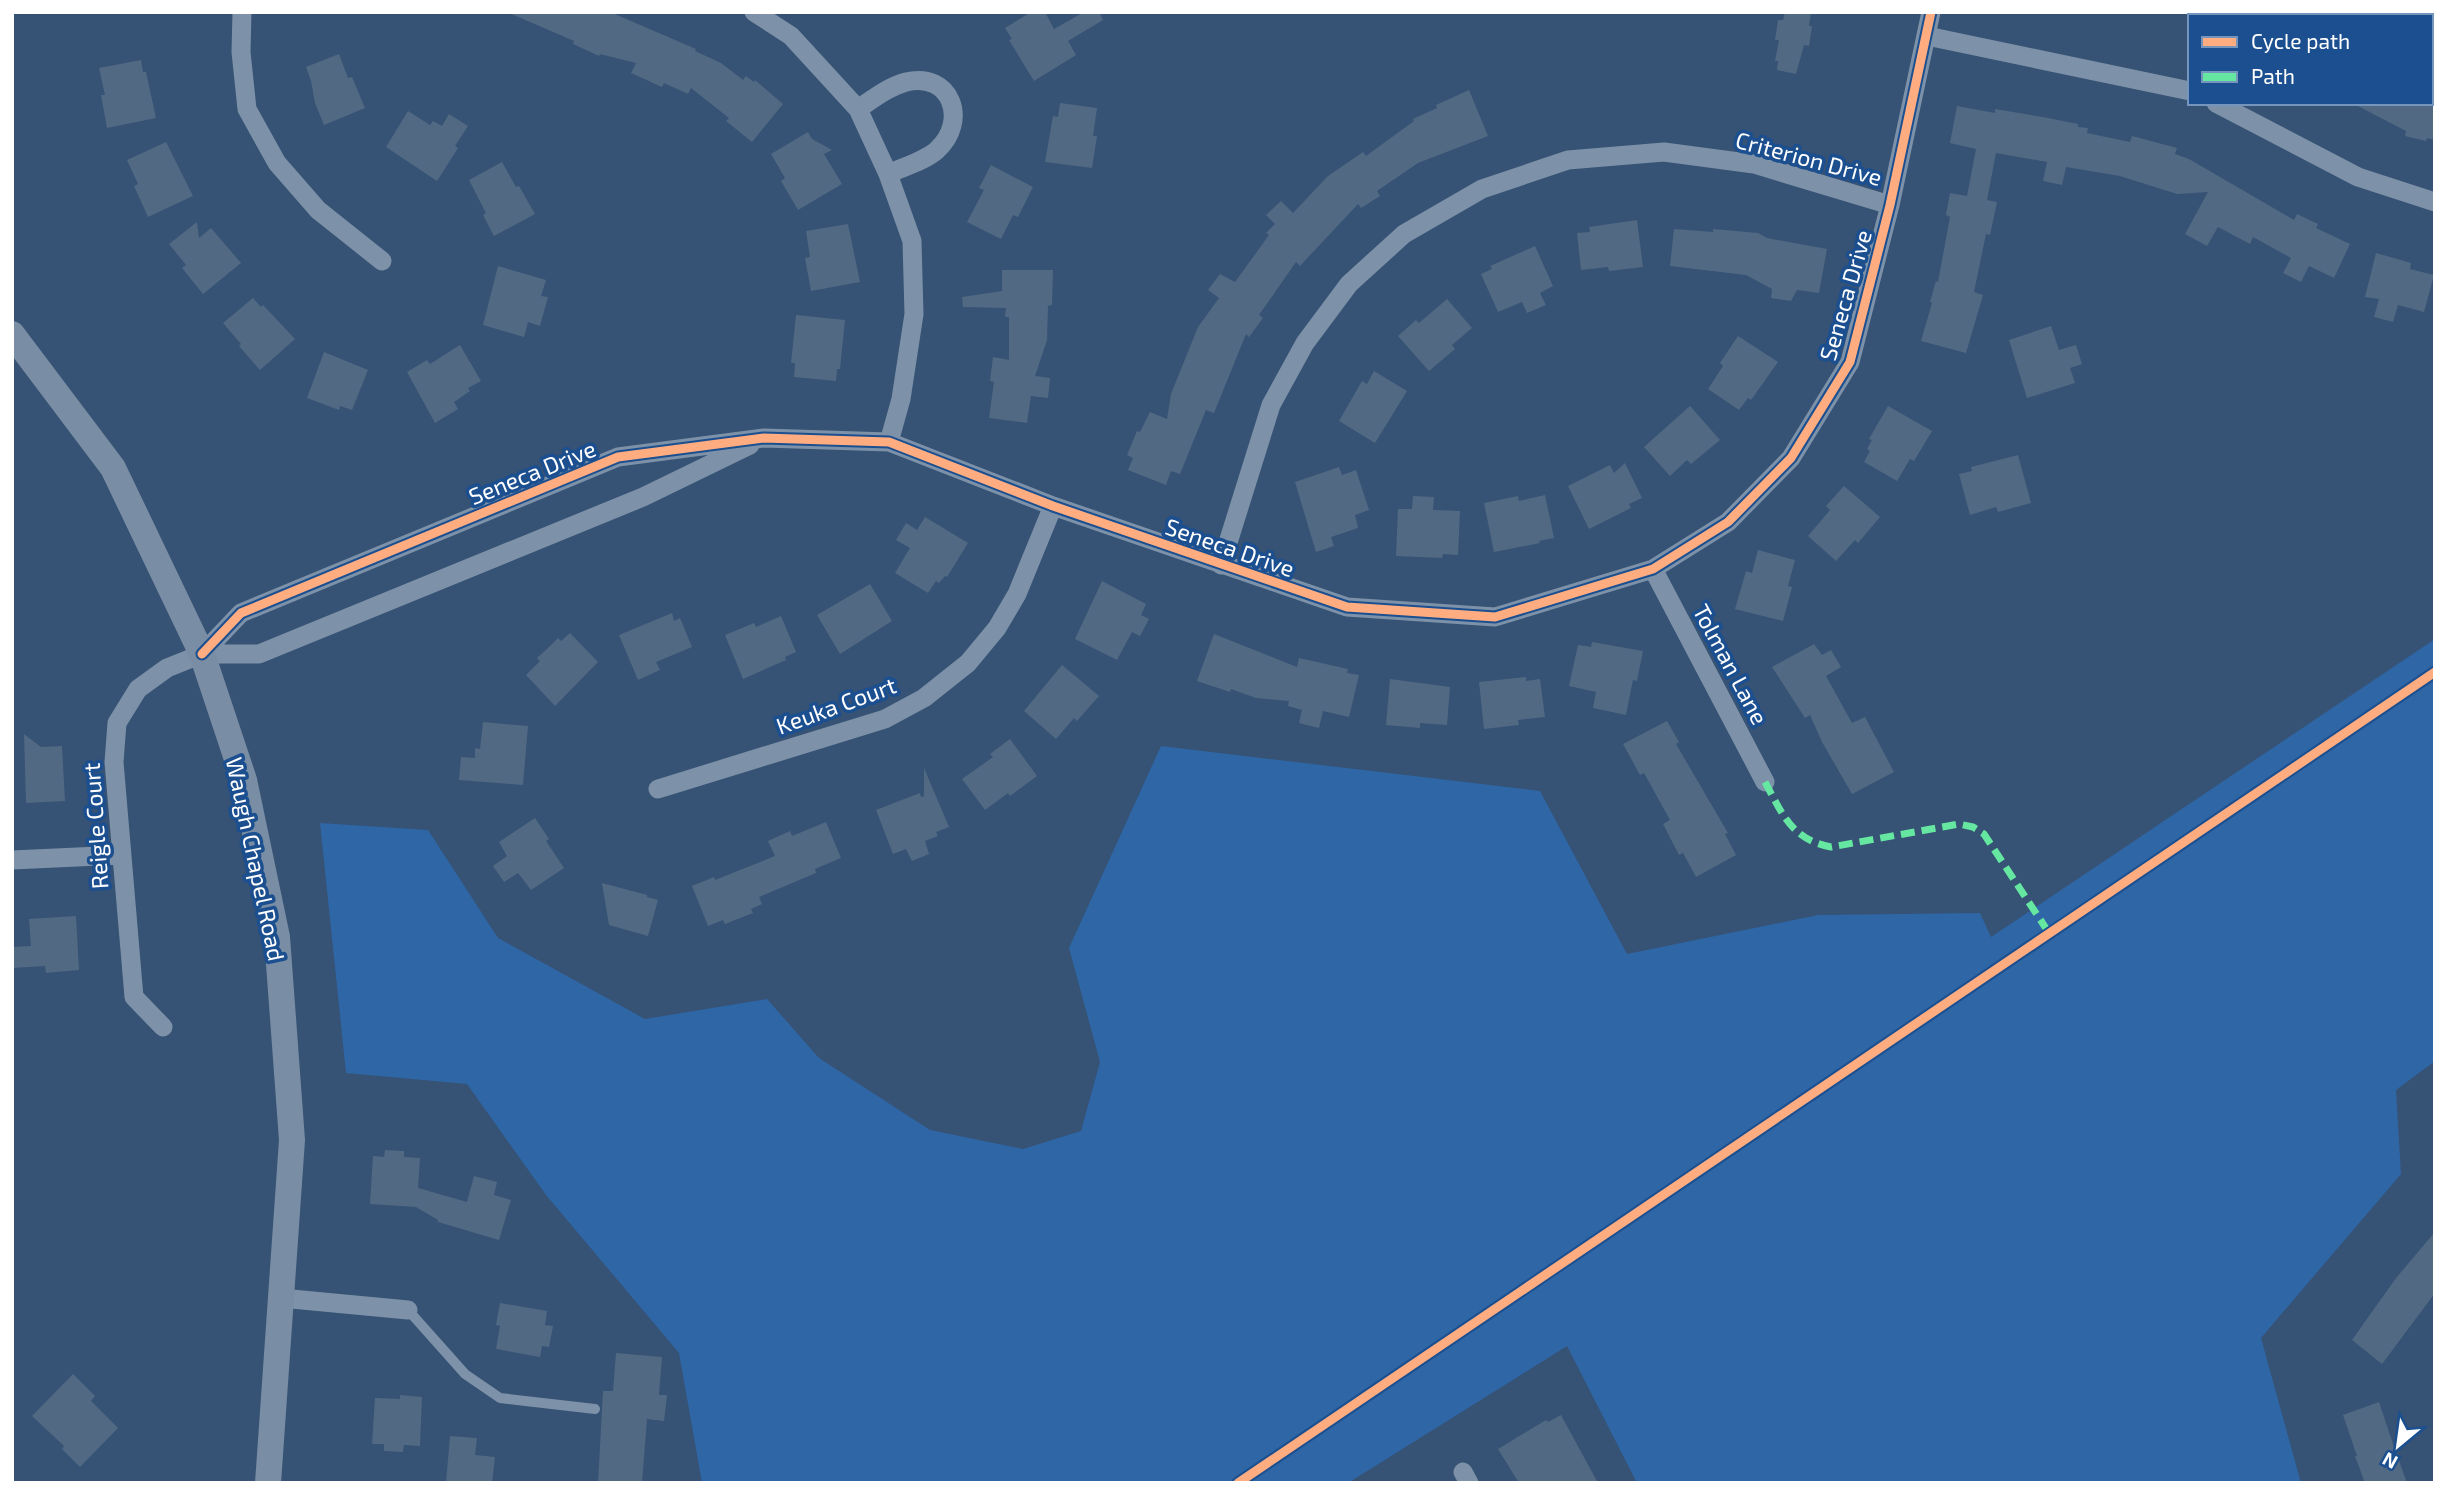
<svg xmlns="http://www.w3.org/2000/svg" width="2447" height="1495" font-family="'Exo 2',sans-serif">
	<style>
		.green { fill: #2f66a5 }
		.building { fill: #526984 }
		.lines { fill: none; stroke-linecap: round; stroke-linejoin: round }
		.lane { stroke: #7d92a8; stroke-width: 10 }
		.street { stroke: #7d92a8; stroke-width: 19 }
		.secondary { stroke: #798da4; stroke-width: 26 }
		.quiet { stroke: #66e7a1; stroke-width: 7; stroke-dasharray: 14 7; stroke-linecap: butt }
		.cycleway-casing { stroke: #1b4f8f; stroke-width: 13 }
		.cycleway { stroke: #ffac80; stroke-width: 9 }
		.labels { text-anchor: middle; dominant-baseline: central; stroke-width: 7; stroke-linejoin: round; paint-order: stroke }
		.street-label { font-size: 23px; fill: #fff; stroke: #1b4f8f }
	</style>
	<rect width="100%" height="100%" fill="#365274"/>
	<path class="green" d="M 2435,639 L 2435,1061 L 2396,1090 L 2401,1174 L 2261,1338 L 2301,1483 L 1637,1483 L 1567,1346 L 1348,1483 L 702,1483 L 679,1353 L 546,1195 L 467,1084 L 346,1073 L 320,823 L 428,830 L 498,938 L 645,1019 L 767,999 L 819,1058 L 930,1130 L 1023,1149 L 1081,1131 L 1100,1062 L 1069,948 L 1161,746 L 1540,791 L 1627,954 L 1818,915 L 1980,913 L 1991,937 Z"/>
	<path class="building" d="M 507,12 L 610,12 L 696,49 L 695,51 L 721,63 L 743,80 L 746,76 L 754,82 L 755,80 L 783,104 L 752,142 L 726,121 L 729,118 L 691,88 L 688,94 L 664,83 L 662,87 L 631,73 L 636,63 L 600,54 L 599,56 L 573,44 L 574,41 Z
		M 1031,12 L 1045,12 L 1054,29 L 1084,12 L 1099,12 L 1103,20 L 1068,41 L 1076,55 L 1034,81 L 1009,40 L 1012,39 L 1005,28 Z
		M 1785,12 L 1811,12 L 1809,26 L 1812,26 L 1809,46 L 1804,45 L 1796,74 L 1777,70 L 1778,61 L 1775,61 L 1779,40 L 1775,40 L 1778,20 L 1783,20 Z
		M 339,54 L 348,78 L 352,77 L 365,108 L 324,125 L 315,103 L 311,81 L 306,67 Z
		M 141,60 L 143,72 L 146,72 L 156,118 L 107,128 L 101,95 L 105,95 L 99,68 Z
		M 1469,90 L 1488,136 L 1418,163 L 1377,191 L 1380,196 L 1361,208 L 1358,204 L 1300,266 L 1296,262 L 1259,315 L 1263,318 L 1249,337 L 1246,334 L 1214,413 L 1206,410 L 1180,474 L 1171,471 L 1166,485 L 1128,470 L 1133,458 L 1127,455 L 1137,431 L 1140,432 L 1150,412 L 1167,419 L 1171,394 L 1198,327 L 1219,298 L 1208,290 L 1220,274 L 1235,282 L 1269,235 L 1266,233 L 1275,224 L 1266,215 L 1281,201 L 1293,213 L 1328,176 L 1363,152 L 1366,156 L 1414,121 L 1413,119 L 1437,108 L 1436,105 Z
		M 1060,103 L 1097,108 L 1093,136 L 1097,136 L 1092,168 L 1045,162 L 1053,116 L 1058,117 Z
		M 2352,103 L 2435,103 L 2435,140 L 2427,138 L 2426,141 L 2405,136 L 2406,131 Z
		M 1957,106 L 1995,113 L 1995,109 L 2043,117 L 2078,124 L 2078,127 L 2088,128 L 2087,133 L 2130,142 L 2132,136 L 2177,148 L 2175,154 L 2189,159 L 2294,220 L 2297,214 L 2318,224 L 2316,228 L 2350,244 L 2334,278 L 2309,266 L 2301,282 L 2283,273 L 2291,258 L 2253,237 L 2250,244 L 2218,227 L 2207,246 L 2185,234 L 2208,192 L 2177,194 L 2120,176 L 2066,167 L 2062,185 L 2043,181 L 2047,162 L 1996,153 L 1987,200 L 1997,202 L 1990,235 L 1986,234 L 1974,292 L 1983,295 L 1966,353 L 1921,341 L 1932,303 L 1930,302 L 1936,281 L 1938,282 L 1950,217 L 1946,215 L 1950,193 L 1967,196 L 1976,149 L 1950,143 Z
		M 408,111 L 430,125 L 433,121 L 442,126 L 449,114 L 468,126 L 455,146 L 458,148 L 437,181 L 386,147 Z
		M 808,132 L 812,139 L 832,150 L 824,154 L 842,184 L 798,210 L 781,181 L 785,178 L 771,154 Z
		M 166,142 L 193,196 L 148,217 L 134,186 L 138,184 L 127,160 Z
		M 502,162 L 516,187 L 519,186 L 535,214 L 494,236 L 483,215 L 486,213 L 469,180 Z
		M 991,165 L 1033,187 L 1018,217 L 1013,215 L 1001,239 L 967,222 L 984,190 L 979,188 Z
		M 1637,220 L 1643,267 L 1609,271 L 1608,267 L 1581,270 L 1577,233 L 1590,232 L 1589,227 Z
		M 197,222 L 199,238 L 211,228 L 241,263 L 203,294 L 182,268 L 186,265 L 169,244 Z
		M 848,224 L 860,282 L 811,291 L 805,258 L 810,257 L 806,231 Z
		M 1674,229 L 1713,232 L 1713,229 L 1758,233 L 1767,238 L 1827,249 L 1819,293 L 1797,290 L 1791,301 L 1771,298 L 1772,289 L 1746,275 L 1670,266 Z
		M 1535,246 L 1553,286 L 1540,293 L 1546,305 L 1527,313 L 1522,302 L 1498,312 L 1481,274 L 1492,269 L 1490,266 Z
		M 2376,253 L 2411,263 L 2410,269 L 2434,275 L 2424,312 L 2398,305 L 2393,322 L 2374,317 L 2379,299 L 2365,297 Z
		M 498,266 L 546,280 L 541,296 L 548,297 L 540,326 L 528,322 L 524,337 L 483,325 Z
		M 1002,270 L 1053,270 L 1052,305 L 1048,306 L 1047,340 L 1035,376 L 1050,378 L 1048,398 L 1031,396 L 1027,423 L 989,418 L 994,382 L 990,381 L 993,357 L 1009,360 L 1009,317 L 1005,317 L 1006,308 L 963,307 L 962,297 L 1002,291 Z
		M 253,298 L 261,307 L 263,305 L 295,339 L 260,370 L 239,346 L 241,344 L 223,323 Z
		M 1447,299 L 1472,328 L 1452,345 L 1455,349 L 1429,371 L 1398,336 L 1416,320 L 1419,323 Z
		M 796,315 L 845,320 L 840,369 L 837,369 L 836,381 L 794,377 L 795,363 L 791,363 Z
		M 2051,326 L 2059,350 L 2076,345 L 2082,364 L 2070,368 L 2075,383 L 2027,398 L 2009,340 Z
		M 1738,336 L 1778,362 L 1751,400 L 1748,398 L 1739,410 L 1708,389 L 1723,366 L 1720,363 Z
		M 460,345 L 481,381 L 468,388 L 470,391 L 454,402 L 458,409 L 435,423 L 407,372 L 427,360 L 430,364 Z
		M 324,352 L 368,370 L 352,410 L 340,406 L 339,410 L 307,398 Z
		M 1374,371 L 1407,391 L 1375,443 L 1339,421 L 1362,381 L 1367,384 Z
		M 1690,406 L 1720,440 L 1691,464 L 1687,460 L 1670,476 L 1644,447 Z
		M 1888,406 L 1932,431 L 1914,461 L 1910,459 L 1897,481 L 1864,462 L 1870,451 L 1867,449 L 1872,440 L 1869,439 Z
		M 2018,455 L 2031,503 L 1998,512 L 1996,507 L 1970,515 L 1959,474 L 1972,471 L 1971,467 Z
		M 1625,463 L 1642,498 L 1629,504 L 1631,508 L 1589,529 L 1568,486 L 1610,465 L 1614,473 Z
		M 1339,467 L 1342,475 L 1356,470 L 1369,510 L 1355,515 L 1358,528 L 1331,537 L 1334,546 L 1316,552 L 1295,482 Z
		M 1844,486 L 1880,517 L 1858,543 L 1855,540 L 1836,561 L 1808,536 L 1830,510 L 1826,506 Z
		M 1545,495 L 1554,538 L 1539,541 L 1540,543 L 1494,552 L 1484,503 L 1518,496 L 1519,501 Z
		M 1413,496 L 1434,497 L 1433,510 L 1460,511 L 1458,555 L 1443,554 L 1442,558 L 1396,556 L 1398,509 L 1412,509 Z
		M 925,517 L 968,543 L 947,577 L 945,576 L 939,583 L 936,581 L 928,593 L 895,573 L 910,548 L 896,540 L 906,523 L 917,530 Z
		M 1758,550 L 1795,560 L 1788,586 L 1792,587 L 1783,621 L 1735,609 L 1746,571 L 1752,573 Z
		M 1102,581 L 1146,604 L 1141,615 L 1149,619 L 1140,636 L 1132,632 L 1117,660 L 1075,639 Z
		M 870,584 L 892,621 L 840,654 L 817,615 Z
		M 672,613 L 674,621 L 680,618 L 692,647 L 656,662 L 660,670 L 638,680 L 619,635 Z
		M 781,616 L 796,652 L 785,657 L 786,660 L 743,679 L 725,635 L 754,623 L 756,627 Z
		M 570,633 L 598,662 L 555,706 L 526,675 L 540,661 L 537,658 L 549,647 L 558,638 L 561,641 Z
		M 1214,634 L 1297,667 L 1299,658 L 1348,669 L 1347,673 L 1359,675 L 1349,717 L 1323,711 L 1319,728 L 1299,723 L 1302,710 L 1288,706 L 1289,701 L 1256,698 L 1231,689 L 1230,692 L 1197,681 Z
		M 1592,642 L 1643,651 L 1637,681 L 1633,680 L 1626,715 L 1593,708 L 1596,692 L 1569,686 L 1578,645 L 1591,647 Z
		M 1814,644 L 1822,655 L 1831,650 L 1841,667 L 1826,676 L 1852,723 L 1865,717 L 1894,772 L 1852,794 L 1822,742 L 1810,715 L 1805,718 L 1772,667 Z
		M 1062,665 L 1099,696 L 1077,721 L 1074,718 L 1056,739 L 1024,711 Z
		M 1526,677 L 1526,681 L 1540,679 L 1545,717 L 1518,720 L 1519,725 L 1484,729 L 1479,682 Z
		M 1390,679 L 1450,687 L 1447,725 L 1420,723 L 1420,728 L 1386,725 Z
		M 1667,721 L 1679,742 L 1676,744 L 1728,833 L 1725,834 L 1736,855 L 1696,877 L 1683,853 L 1679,855 L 1663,824 L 1670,820 L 1644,773 L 1640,775 L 1623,744 Z
		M 483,722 L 528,726 L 523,785 L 459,780 L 461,757 L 475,758 L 475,748 L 480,749 Z
		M 24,734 L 41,747 L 62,746 L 65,801 L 26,803 Z
		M 1010,739 L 1037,776 L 1010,796 L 1008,793 L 985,810 L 962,779 L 993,757 L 990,754 Z
		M 924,768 L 949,827 L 936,832 L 938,836 L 925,841 L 929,854 L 912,861 L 906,849 L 893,854 L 876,810 L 920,793 L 921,797 L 924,796 Z
		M 535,818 L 549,839 L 546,841 L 564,868 L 531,890 L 518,873 L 504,882 L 493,866 L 507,856 L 499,842 Z
		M 826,822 L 841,858 L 815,869 L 816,873 L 759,897 L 762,904 L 751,909 L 753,913 L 725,924 L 723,920 L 708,926 L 692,886 L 714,877 L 715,880 L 775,856 L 768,841 L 790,831 L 792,836 Z
		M 602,883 L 647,895 L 647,897 L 658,900 L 648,936 L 609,925 Z
		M 76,916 L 79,970 L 46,973 L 45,966 L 12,968 L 12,947 L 31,946 L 29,919 Z
		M 385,1150 L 404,1151 L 404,1157 L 420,1158 L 418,1188 L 467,1202 L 474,1176 L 497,1182 L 494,1195 L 511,1200 L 499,1240 L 438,1222 L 438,1220 L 416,1207 L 370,1204 L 373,1156 L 384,1157 Z
		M 2435,1232 L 2435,1293 L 2382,1364 L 2352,1340 L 2396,1278 Z
		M 500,1303 L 547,1311 L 545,1325 L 553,1326 L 549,1347 L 542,1346 L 540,1357 L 496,1349 L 500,1326 L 496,1325 Z
		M 616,1353 L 662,1357 L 659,1395 L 667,1395 L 664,1421 L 647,1419 L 642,1483 L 598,1483 L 603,1391 L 613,1391 Z
		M 73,1374 L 95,1396 L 91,1401 L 118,1428 L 80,1467 L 62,1449 L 64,1446 L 32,1416 Z
		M 400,1395 L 422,1397 L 420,1446 L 404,1445 L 403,1452 L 384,1451 L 384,1444 L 372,1444 L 375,1398 L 400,1399 Z
		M 2379,1402 L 2393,1444 L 2407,1483 L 2365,1483 L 2355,1456 L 2357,1456 L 2343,1415 Z
		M 1561,1415 L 1598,1483 L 1519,1483 L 1498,1449 L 1546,1420 L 1548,1422 Z
		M 450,1436 L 477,1438 L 475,1455 L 495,1457 L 492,1483 L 446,1483 Z"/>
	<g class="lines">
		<path class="lane" d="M 408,1310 L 465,1374 L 500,1398 L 595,1409"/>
		<path class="street" d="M 242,12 L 241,52 L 247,109 L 277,163 L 318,210 L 382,261
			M 754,12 L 791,36 L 858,109 L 888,174 L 912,241 L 914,314 L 901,399 L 889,442
			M 1927,36 L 2190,91
			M 2216,103 L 2358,177 L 2435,202
			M 858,109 C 873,99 888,87 906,82 C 951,71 969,121 937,150 C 925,161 903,167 888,174
			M 1221,565 L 1271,405 L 1305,343 L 1349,284 L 1404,234 L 1482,189 L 1568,160 L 1664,152 L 1754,164 L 1890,205
			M 1653,569 L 1765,782
			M 202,654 L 241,613 L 618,457 L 764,438 L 889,442 L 1053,506 L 1347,607 L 1495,617 L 1653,569 L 1728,522 L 1791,458 L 1850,362 L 1890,205 L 1931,12
			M 658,789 L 885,719 L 924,698 L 968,663 L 997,628 L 1017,594 L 1053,506
			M 12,860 L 121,855
			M 163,1027 L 134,997 L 114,762 L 117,723 L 138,689 L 167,668 L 202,654 L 259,654 L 643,497 L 750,445
			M 281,1298 L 408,1310
			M 1463,1472 L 1469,1483"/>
		<path class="secondary" d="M 12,334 L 113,468 L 202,654 L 244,780 L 277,937 L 292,1140 L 268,1483"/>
		<path class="quiet" d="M 1765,782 C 1783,815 1791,839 1831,847 L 1959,824 L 1973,827 L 1984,834 L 2049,933"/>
		<g class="cycleway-casing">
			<path id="cycleway" d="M 202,654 L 241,613 L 618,457 L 764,438 L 889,442 L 1053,506 L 1347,607 L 1495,617 L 1653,569 L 1728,522 L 1791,458 L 1850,362 L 1890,205 L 1931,12
				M 1238,1483 L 2435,672"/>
		</g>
		<use href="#cycleway" class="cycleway"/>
	</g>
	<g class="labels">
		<g class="street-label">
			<text transform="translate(1809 158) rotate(15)">Criterion Drive</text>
			<text transform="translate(1845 295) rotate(-74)">Seneca Drive</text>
			<text transform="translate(532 472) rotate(-22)">Seneca Drive</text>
			<text transform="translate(1230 547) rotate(19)">Seneca Drive</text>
			<text transform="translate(1731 664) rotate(62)">Tolman Lane</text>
			<text transform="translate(836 705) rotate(-20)">Keuka Court</text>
			<text transform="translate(95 826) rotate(-94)">Reigle Court</text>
			<text transform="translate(256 859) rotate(78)">Waugh Chapel Road</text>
		</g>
	</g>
	<rect width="2447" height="1495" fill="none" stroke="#ffffff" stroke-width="28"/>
	<rect x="2188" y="14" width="245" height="91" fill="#1b4f8f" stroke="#7695bc" stroke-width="2"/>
	<rect x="2202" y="37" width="35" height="10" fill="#ffac80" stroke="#7695bc" stroke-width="2"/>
	<text x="2251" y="49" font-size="21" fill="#ffffff">Cycle path</text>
	<rect x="2202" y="72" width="35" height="10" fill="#66e7a1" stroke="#7695bc" stroke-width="2"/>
	<text x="2251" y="84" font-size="21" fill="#ffffff">Path</text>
	<g transform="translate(2398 1446) rotate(209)" stroke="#1b4f8f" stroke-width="5" paint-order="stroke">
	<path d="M0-5L12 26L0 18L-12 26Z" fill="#ffffff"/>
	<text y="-10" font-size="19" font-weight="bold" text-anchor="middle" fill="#ffffff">N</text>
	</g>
</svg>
